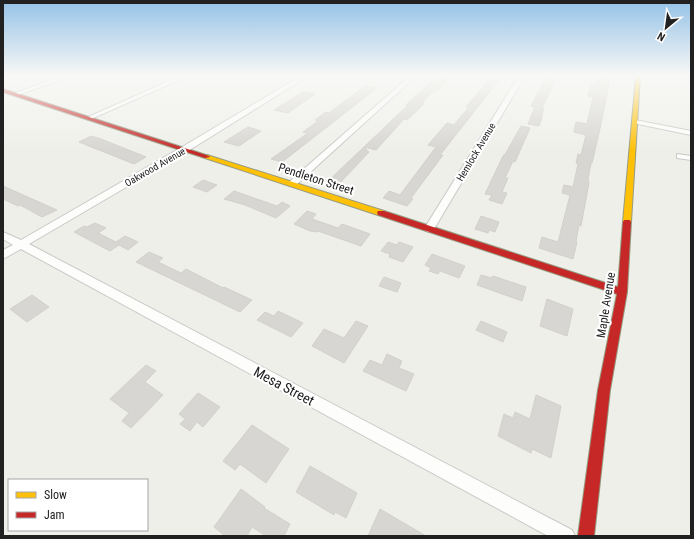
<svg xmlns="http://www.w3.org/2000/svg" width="694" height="539" font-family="'Roboto Condensed',sans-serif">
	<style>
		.building { fill: #d7d6d2; stroke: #d2d0cb }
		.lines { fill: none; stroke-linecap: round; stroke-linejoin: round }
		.street-casing { stroke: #c8c8c6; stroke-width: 2 }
		.slow-casing { stroke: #959b80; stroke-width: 2 }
		.jam-casing { stroke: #959b80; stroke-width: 2 }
		.street { fill: #fdfdfc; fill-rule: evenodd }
		.slow { fill: #ffc107; fill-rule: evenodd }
		.jam { fill: #c62828; fill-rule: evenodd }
		.labels { text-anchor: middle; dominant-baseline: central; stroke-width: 4; stroke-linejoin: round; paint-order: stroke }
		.far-street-label { font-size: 10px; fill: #212121; stroke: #fff }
		.street-label { font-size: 12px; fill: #212121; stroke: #fff }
		.near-street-label { font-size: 14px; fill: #212121; stroke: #fff }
	</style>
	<rect width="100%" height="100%" fill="#efefea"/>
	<path class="building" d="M 438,76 L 450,78 L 437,91 L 435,90 L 422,103 L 424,104 L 407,120 L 404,119 L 376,150 L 364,147 L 408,105 L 406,105 Z
		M 598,76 L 609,77 L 610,79 L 601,124 L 592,163 L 591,163 L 588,179 L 589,183 L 581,226 L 579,225 L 576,241 L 577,242 L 573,259 L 539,248 L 542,237 L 558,242 L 570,195 L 562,193 L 564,185 L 573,187 L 578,164 L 576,163 L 578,154 L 581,155 L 586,135 L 574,132 L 574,131 L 576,122 L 587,124 L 593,97 L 588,96 L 590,86 L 596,84 Z
		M 546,77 L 556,79 L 542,108 L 544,109 L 541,117 L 542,117 L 539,126 L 528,124 L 535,107 L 531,106 Z
		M 490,78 L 499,80 L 440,155 L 443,155 L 411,198 L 413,199 L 407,206 L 383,198 L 389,191 L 400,195 L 436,147 L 428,145 L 447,123 L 454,125 L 469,107 L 466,107 Z
		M 365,86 L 377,88 L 282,162 L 271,159 L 308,133 L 303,132 L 318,121 L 315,120 L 326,112 L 329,113 Z
		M 303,92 L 315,94 L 288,113 L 274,110 Z
		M 521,126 L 530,128 L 515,162 L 513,161 L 505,178 L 508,178 L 502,192 L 507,193 L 502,204 L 489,200 L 492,195 L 485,194 L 503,156 L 506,153 Z
		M 248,127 L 261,131 L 239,146 L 224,142 Z
		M 91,136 L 101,139 L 146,157 L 134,164 L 79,142 Z
		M 364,147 L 369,152 L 338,185 L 328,181 Z
		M 203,180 L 217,185 L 207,192 L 193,187 Z
		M 3,186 L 57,210 L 42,217 L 20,205 L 18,206 L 3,199 Z
		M 234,191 L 277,206 L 282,202 L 290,206 L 276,218 L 245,205 L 224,199 Z
		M 307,211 L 316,214 L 312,219 L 338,228 L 342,224 L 370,234 L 361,246 L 318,231 L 317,232 L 310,231 L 294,224 Z
		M 481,216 L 499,222 L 495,232 L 489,230 L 488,233 L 475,229 Z
		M 95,223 L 106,228 L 98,233 L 116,242 L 125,236 L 138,242 L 128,250 L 119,245 L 110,251 L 74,232 L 84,226 L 87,227 Z
		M 388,242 L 397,245 L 399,242 L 413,247 L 403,262 L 389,257 L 390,254 L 381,251 Z
		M 149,252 L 163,258 L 158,262 L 181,273 L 186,269 L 223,288 L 224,287 L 252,300 L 240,312 L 136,262 Z
		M 432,254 L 465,266 L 459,278 L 440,271 L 438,274 L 429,271 L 431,268 L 425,265 Z
		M 481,275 L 492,278 L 493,276 L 526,287 L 522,301 L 477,285 Z
		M 384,277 L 401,283 L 397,292 L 379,286 Z
		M 32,295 L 49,307 L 27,322 L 10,309 Z
		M 547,299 L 573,309 L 567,336 L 540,326 Z
		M 278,311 L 303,323 L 291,337 L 257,320 L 265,312 L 274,316 Z
		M 356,321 L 368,326 L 344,363 L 312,346 L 324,329 L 344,338 Z
		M 481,321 L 507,332 L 503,342 L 476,330 Z
		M 387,354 L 402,361 L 399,368 L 414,374 L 406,391 L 363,371 L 370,360 L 382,365 Z
		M 146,365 L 156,371 L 145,382 L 163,395 L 131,428 L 122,421 L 129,413 L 110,399 Z
		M 198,393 L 220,407 L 203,427 L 197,422 L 190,431 L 180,424 L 185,419 L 179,414 Z
		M 536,395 L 561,406 L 551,458 L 532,449 L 531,453 L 498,436 L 504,414 L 513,418 L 515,412 L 530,419 Z
		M 252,425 L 289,449 L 266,483 L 240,464 L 235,470 L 223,461 Z
		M 310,466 L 357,493 L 346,518 L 335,512 L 334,515 L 296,492 Z
		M 241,489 L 265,507 L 264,508 L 290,524 L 284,536 L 266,536 L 252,527 L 247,536 L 225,536 L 214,527 Z
		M 380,509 L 426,536 L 368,536 Z"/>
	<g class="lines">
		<g class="street-casing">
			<path id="street" d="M 62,76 L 70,76 L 18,95 L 13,94 Z
				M 180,76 L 188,76 L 91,119 L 86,118 Z
				M 301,76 L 308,76 L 188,151 L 29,244 L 572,530 L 575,536 L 548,536 L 21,249 L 3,259 L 3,250 L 13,245 L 3,239 L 3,232 L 21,240 L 182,147 Z
				M 410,76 L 416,76 L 295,186 L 289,186 L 288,184 L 289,182 Z
				M 519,76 L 525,76 L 434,229 L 429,232 L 426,231 L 424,229 Z
				M 635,120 L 691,131 L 691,135 L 633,123 L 633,121 Z
				M 677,154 L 691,156 L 691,160 L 677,158 Z"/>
		</g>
		<g class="slow-casing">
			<path id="slow" d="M 636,76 L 640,76 L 631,222 L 627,225 L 623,222 Z
				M 207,155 L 384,211 L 385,213 L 384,215 L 378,215 L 205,158 L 204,157 Z"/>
		</g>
		<g class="jam-casing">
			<path id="jam" d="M 3,89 L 209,156 L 210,157 L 205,158 L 3,92 Z
				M 378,211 L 384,211 L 618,287 L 623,222 L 624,220 L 630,220 L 631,222 L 627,292 L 610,390 L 594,536 L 578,536 L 598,390 L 617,294 L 378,215 L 377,213 Z"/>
		</g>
		<use href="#street" class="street"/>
		<use href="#slow" class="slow"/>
		<use href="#jam" class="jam"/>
	</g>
	<linearGradient id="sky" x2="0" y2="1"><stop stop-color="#95c2e7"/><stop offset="0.5" stop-color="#f8f8f6"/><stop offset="1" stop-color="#f8f8f6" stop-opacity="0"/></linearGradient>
	<rect width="694" height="151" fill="url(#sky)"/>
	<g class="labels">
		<g class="far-street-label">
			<text transform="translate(476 152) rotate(-59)">Hemlock Avenue</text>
			<text transform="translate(155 167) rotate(-30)">Oakwood Avenue</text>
		</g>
		<g class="street-label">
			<text transform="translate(316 179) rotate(18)">Pendleton Street</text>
			<text transform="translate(606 305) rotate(-81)">Maple Avenue</text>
		</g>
		<g class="near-street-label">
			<text transform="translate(284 386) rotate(28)">Mesa Street</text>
		</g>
	</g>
	<rect width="694" height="539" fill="none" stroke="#212121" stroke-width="8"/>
	<rect x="8" y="479" width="140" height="52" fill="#ffffff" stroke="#a6a6a6"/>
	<rect x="16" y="492" width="20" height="6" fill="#ffc107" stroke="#a6a6a6"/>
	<text x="44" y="499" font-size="12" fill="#212121">Slow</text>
	<rect x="16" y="512" width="20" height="6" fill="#c62828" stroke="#a6a6a6"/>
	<text x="44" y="519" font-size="12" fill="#212121">Jam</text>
	<g transform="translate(666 28) rotate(209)" stroke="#ffffff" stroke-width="3" paint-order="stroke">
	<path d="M0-3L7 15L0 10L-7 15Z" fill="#212121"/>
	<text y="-6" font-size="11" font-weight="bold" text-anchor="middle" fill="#212121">N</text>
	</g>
</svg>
